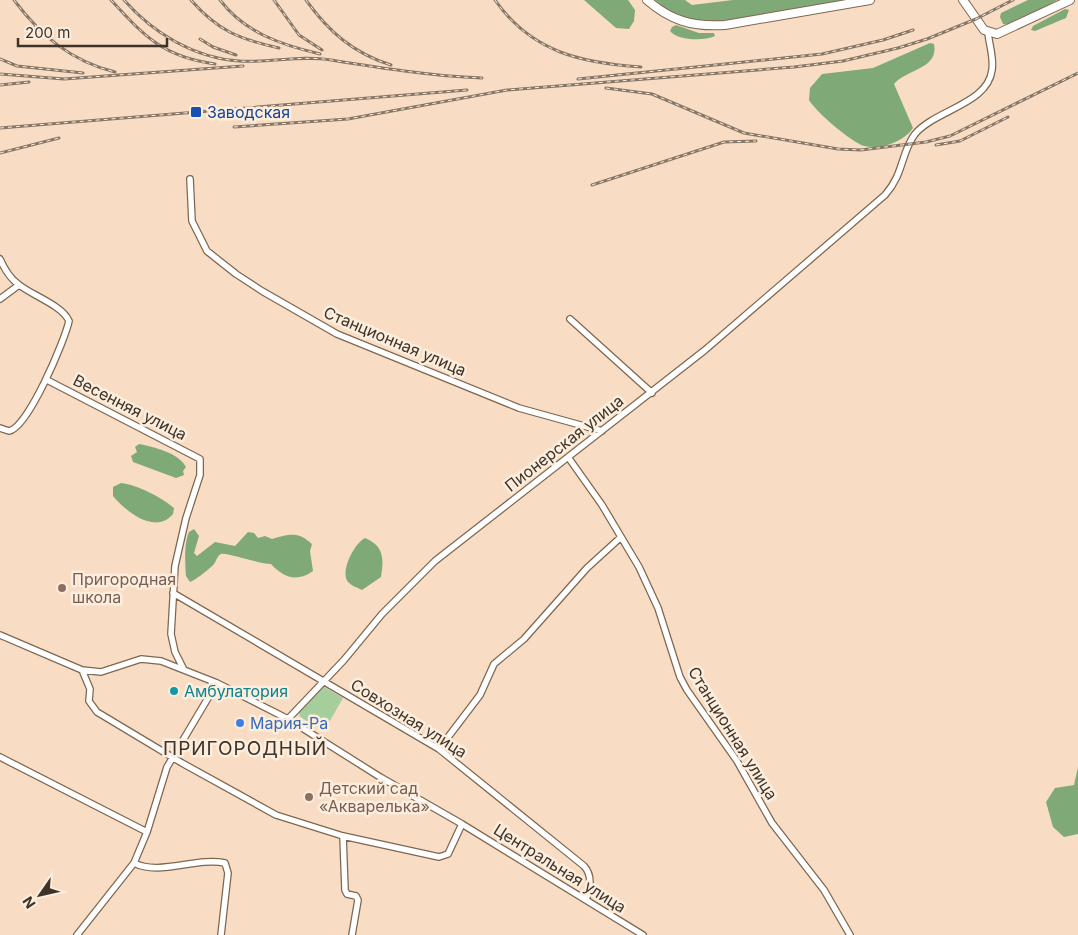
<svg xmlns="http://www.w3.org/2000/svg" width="1078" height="935" font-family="Inter,sans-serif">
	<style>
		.green { fill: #a5ce9c }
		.forest { fill: #7faa77 }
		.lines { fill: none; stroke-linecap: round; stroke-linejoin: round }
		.minor-casing { stroke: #7e6750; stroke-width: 8 }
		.major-casing { stroke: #7e6750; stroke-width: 10 }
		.minor { stroke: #fff; stroke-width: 5.5 }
		.major { stroke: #fff; stroke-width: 8 }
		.rail-casing { stroke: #877666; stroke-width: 3 }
		.rail { stroke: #fdeddd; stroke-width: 1; stroke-dasharray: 4; stroke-linecap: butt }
		.transit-dot { fill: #1a4fb4; stroke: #fdeddd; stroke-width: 2 }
		.education-dot { fill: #8d6e63; stroke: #fdeddd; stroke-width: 2 }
		.culture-dot { fill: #0f9aa8; stroke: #fdeddd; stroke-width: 2 }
		.shop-dot { fill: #3f7fe0; stroke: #fdeddd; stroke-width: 2 }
		.labels { text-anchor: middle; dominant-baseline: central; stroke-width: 5; stroke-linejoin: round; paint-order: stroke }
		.transit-label { font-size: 16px; fill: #164399; stroke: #fdeddd; text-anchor: start }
		.street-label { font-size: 16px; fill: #3d3329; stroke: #fdeddd }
		.education-label { font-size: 16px; fill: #785e54; stroke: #fdeddd; text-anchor: start }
		.culture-label { font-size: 16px; fill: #0d838f; stroke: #fdeddd; text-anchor: start }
		.shop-label { font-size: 16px; fill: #366cbe; stroke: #fdeddd; text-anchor: start }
		.quarter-label { font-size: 19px; letter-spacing: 1px; fill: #3d3329; stroke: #fdeddd }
	</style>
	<rect width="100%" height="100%" fill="#f8ddc4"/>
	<path class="green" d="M 324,687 L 343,698 L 324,731 L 300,717 L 299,712 L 318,689 Z"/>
	<path class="forest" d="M 584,0 L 628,0 L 635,10 L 634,21 L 629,29 L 616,28 Z
		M 655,0 L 685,0 L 692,5 L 733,0 L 853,0 L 709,23 C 687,22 672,14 655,0 Z
		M 1028,0 L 1057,0 C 1046,6 1014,27 1003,24 L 1000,17 L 1001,13 Z
		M 1065,9 L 1069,10 L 1066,18 L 1035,31 L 1031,30 L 1033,26 Z
		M 676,25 L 699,33 L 714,33 L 715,36 C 704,41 678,41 670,31 L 672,27 Z
		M 930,43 L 934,44 C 939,69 907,69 894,84 L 913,128 C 904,142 880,150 864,146 C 851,142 816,112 809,100 L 810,88 L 822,74 L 873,68 Z
		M 139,444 C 154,447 179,453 186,467 L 183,471 L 184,475 L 176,478 L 133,462 L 131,456 L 137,452 L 135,447 Z
		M 121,483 C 138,485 161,497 174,508 L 173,514 C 156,535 126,512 113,496 L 113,487 Z
		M 194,529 L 199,536 L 194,553 L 197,556 L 215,542 L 235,546 L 248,532 L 254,533 L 258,538 L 265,536 L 272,539 C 289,534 298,531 312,544 L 310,551 L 313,571 C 296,583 283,577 271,564 C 259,564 226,552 221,554 C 217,556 217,560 214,564 C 212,567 193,582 190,582 L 186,576 C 185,563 184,543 189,532 Z
		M 365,538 C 384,546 384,558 381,577 L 362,590 C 356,587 348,585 346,578 C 343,566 355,543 365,538 Z
		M 1078,767 L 1078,834 L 1064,837 L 1053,827 L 1046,802 L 1055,788 L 1074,785 Z"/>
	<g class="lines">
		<g class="minor-casing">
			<path id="minor" d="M 190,179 L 192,221 L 207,251 L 236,274 L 262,291 L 337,334 L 519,408 L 602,431
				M 0,259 C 4,268 10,278 18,284 C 31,295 62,305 69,321 C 65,340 28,428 9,431 L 0,428
				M 0,299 L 19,285
				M 570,319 L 652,393
				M 47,380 L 200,459 L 200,475 L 186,518 L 175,566 L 171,634 L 175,652 L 183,668
				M 568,457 L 602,505 L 639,567 L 658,608 L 680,677 L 687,690 L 737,761 L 772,823 L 824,890 L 850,935
				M 173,593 L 439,749 L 584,866 C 593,876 590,888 586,900
				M 0,635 L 82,670 L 101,672 L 141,659 L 161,661 L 217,683 L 288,719 L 380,777 L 462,824 L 643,935
				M 82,670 L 90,689 L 89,701 L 97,712 L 182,763 L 276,815 L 343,836 L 439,857 L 448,854 L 462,824
				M 288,719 L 344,660 L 382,614 L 435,561 L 705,350 L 885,195 C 904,174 901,152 915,134 C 935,110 988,104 992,70 C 994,57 989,45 988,32
				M 439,749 L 480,695 L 494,664 L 524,639 L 587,568 L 621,537
				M 0,757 L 147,832
				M 343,836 L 345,890 L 347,894 L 356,896 L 358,900 L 352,935
				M 134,863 C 159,876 196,857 225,863 L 228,873 L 221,935
				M 77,935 L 134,863 L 147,832 L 167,767 L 217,683"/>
		</g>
		<g class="major-casing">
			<path id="major" d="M 647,0 C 671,21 693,27 725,25 L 870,0
				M 963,0 L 984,30 L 997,34 L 1070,0"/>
		</g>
		<use href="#minor" class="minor"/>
		<use href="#major" class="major"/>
		<g class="rail-casing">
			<path id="rail" d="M 14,0 C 41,36 71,61 115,72
				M 111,0 C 144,36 163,57 215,64
				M 124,0 C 153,33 194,58 239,61 C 270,63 300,55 331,60 C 381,68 431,76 482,78
				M 191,0 C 218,31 239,39 279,48
				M 220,0 C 245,33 282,45 320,54
				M 274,0 L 299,35 L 322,50
				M 306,0 C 329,32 353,53 391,65
				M 495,0 C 531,52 581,63 641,67
				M 200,39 L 213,47 L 236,55
				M 0,59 L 17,66 L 83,73
				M 0,74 L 64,79 L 243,66
				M 578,79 L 822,54 L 883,40 L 913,30
				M 0,85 L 29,82
				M 606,88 L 652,94 L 744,133 L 838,149 L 861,150 L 926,142 L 950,136 L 1078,73
				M 234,127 L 348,119 L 507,90 L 794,67 L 843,61 L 898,48 L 927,39 L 976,19 L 1013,0
				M 0,128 L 467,90
				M 936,145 L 960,141 L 1008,117
				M 0,153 L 59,138
				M 592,185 L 724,142 L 756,141"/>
		</g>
		<use href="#rail" class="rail"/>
	</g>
	<rect class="transit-dot" x="190" y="106" width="12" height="12" rx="2.5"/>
	<g class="education-dot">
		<circle cx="62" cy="588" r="5"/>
		<circle cx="309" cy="797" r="5"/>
	</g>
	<circle class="culture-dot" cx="174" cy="691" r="5"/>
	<circle class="shop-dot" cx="240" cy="723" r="5"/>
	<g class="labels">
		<g class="transit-label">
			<text x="207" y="112">Заводская</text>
		</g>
		<g class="street-label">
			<text transform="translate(395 341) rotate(23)">Станционная улица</text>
			<text transform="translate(130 407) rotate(27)">Весенняя улица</text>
			<text transform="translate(564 443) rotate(-38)">Пионерская улица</text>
			<text transform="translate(409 718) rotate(32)">Совхозная улица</text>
			<text transform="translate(733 733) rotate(58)">Станционная улица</text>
			<text transform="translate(560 868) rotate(32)">Центральная улица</text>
		</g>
		<g class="education-label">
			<text x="72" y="579">Пригородная<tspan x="72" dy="18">школа</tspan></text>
			<text x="319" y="788">Детский сад<tspan x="319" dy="18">«Акварелька»</tspan></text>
		</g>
		<g class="culture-label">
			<text x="184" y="691">Амбулатория</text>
		</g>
		<g class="shop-label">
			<text x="250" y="723">Мария-Ра</text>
		</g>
		<g class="quarter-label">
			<text x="245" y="748">ПРИГОРОДНЫЙ</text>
		</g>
	</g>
	<g transform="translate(40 895) rotate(236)" stroke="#fdeddd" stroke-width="4" paint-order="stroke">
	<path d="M0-4L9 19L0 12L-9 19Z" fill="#3d3329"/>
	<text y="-8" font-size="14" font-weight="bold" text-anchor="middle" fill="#3d3329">N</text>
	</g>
	<path d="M18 38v8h149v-8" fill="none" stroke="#3d3329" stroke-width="2.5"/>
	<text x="25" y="38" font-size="15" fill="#3d3329" stroke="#fdeddd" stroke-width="4" paint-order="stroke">200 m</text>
</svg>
